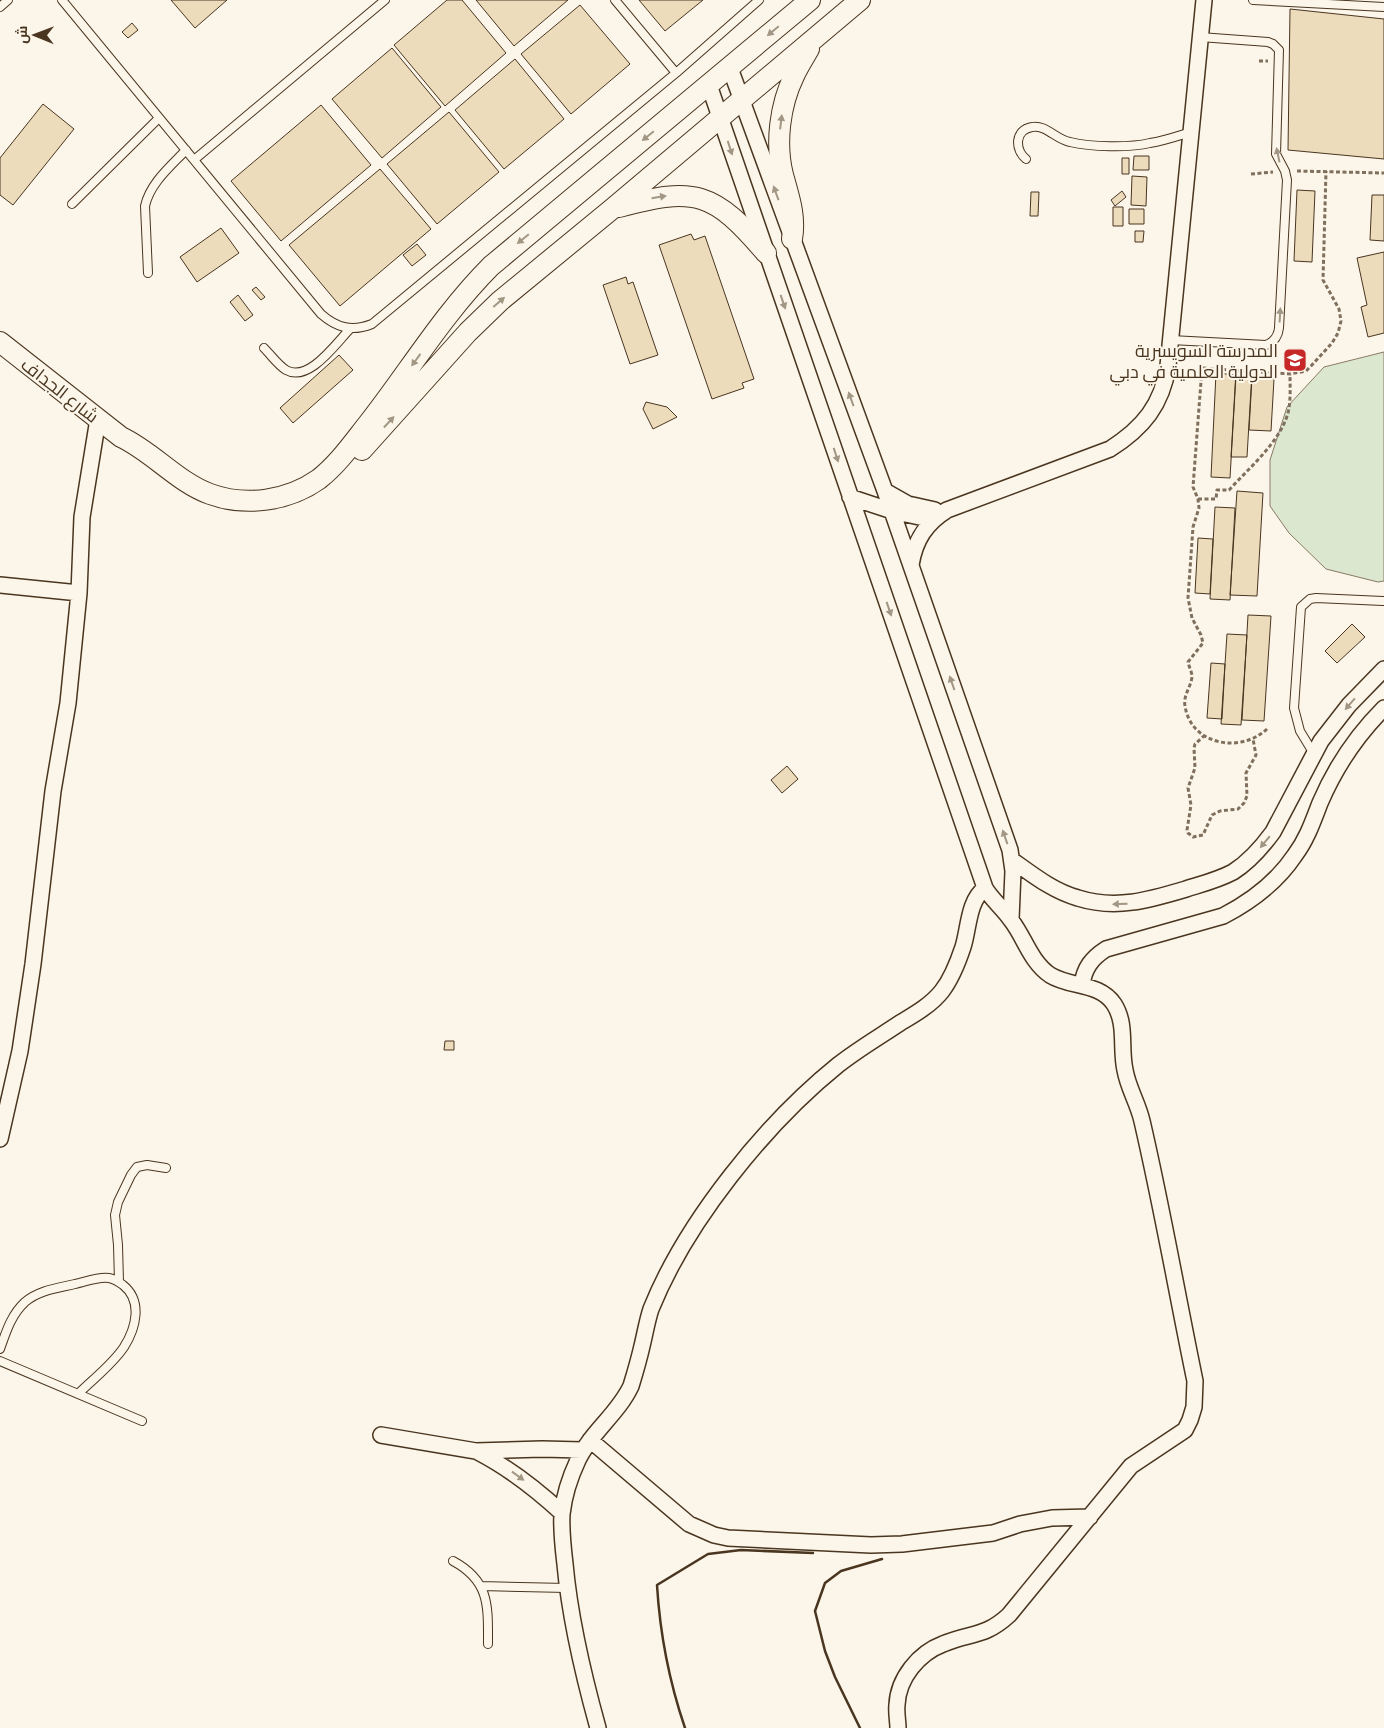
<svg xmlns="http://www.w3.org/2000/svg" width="1384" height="1728" font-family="'PT Sans Narrow',Cairo,sans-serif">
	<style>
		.green { fill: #dce7d0; stroke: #887966 }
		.building { fill: #ecdcbc; stroke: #4a3520 }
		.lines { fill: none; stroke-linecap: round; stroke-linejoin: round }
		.service-casing { stroke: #4a3520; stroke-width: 10 }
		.minor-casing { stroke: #4a3520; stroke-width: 18 }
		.tertiary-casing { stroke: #4a3520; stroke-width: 22 }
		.path { stroke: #7f6f5c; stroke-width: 3; stroke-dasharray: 4 2.5; stroke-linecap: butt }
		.service { stroke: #fbf6e9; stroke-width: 8 }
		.minor { stroke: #fbf6e9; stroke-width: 15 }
		.tertiary { stroke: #fbf6e9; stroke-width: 20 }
		.wall { stroke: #4a3520; stroke-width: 2.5 }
		.oneway { fill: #a29684 }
		.labels { text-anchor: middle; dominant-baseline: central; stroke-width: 4; stroke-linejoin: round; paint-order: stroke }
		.poi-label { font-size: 18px; fill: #4a3520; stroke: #fbf6e9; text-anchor: end }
		.street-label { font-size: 18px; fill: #4a3520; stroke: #fbf6e9 }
	</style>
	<rect width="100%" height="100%" fill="#fbf6e9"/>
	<path class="green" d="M 1384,352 L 1384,581 L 1378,582 L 1326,569 L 1289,533 L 1270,506 L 1270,460 L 1287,407 L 1324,367 Z"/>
	<path class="building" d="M 171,0 L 227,0 L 195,28 Z
		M 447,0 L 462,0 L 506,53 L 445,106 L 394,45 Z
		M 476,0 L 568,0 L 514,46 Z
		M 639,0 L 703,0 L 665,31 Z
		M 580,5 L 630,64 L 571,114 L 521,54 Z
		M 1290,9 L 1384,19 L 1384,159 L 1288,150 Z
		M 132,23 L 138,30 L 128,38 L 122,32 Z
		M 392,48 L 441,107 L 382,158 L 332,99 Z
		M 515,59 L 564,119 L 504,169 L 455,110 Z
		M 43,104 L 74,129 L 13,205 L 0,195 L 0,158 Z
		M 321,105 L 371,165 L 281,241 L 231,181 Z
		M 449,112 L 499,172 L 437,224 L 387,164 Z
		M 1134,156 L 1149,156 L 1149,170 L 1133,170 Z
		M 1122,158 L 1129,158 L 1129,174 L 1122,174 Z
		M 380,169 L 431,229 L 340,306 L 289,245 Z
		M 1132,176 L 1147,177 L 1146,206 L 1131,205 Z
		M 1297,190 L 1315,191 L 1312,262 L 1294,261 Z
		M 1122,191 L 1126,197 L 1115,206 L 1111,200 Z
		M 1031,192 L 1039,192 L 1038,216 L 1030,216 Z
		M 1372,195 L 1384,195 L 1384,241 L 1370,240 Z
		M 1113,207 L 1123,207 L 1123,226 L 1113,226 Z
		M 1129,209 L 1144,209 L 1144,224 L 1129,224 Z
		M 221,228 L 239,253 L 197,282 L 180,257 Z
		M 1135,231 L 1144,231 L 1143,242 L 1135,242 Z
		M 691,234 L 694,240 L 705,236 L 754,379 L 742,383 L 744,388 L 712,399 L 659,245 Z
		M 417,244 L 426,255 L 412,266 L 403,255 Z
		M 1384,252 L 1384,333 L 1368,337 L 1361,307 L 1367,305 L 1357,258 Z
		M 626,277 L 628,284 L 633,282 L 658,355 L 630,364 L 603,285 Z
		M 256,287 L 265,297 L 261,300 L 252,290 Z
		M 238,295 L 253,315 L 245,321 L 230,302 Z
		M 339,355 L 353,370 L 293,423 L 280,408 Z
		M 1236,371 L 1252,372 L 1247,457 L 1231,457 Z
		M 1216,373 L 1236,375 L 1230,478 L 1211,477 Z
		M 1252,378 L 1274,379 L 1271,431 L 1249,430 Z
		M 646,402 L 667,407 L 677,417 L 653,429 L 643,409 Z
		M 1237,491 L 1263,493 L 1257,596 L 1230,595 Z
		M 1215,507 L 1235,508 L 1230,600 L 1210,599 Z
		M 1198,538 L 1213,539 L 1210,594 L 1195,593 Z
		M 1248,615 L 1271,616 L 1264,721 L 1242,720 Z
		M 1352,624 L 1365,637 L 1337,663 L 1325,651 Z
		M 1227,634 L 1247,635 L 1241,725 L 1221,724 Z
		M 1211,663 L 1225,664 L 1222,719 L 1207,718 Z
		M 787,766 L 798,779 L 782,793 L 771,780 Z
		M 445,1041 L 454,1041 L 454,1050 L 444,1050 Z"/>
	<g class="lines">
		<g class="service-casing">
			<path id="service" d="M 62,0 L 321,314 C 337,328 352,332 372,324 L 676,73 L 759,0
				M 615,0 L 676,73
				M 1253,0 L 1384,7
				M 0,7 L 8,0
				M 1026,159 C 1015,150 1014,130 1032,127 C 1045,124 1057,140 1070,142 C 1091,147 1129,148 1150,143 C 1164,141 1178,136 1191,132
				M 194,160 L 385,0
				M 72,204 L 159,118
				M 148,273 L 145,206 C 150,183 171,166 186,150
				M 1171,340 L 1266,345 C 1274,342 1278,337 1279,328 L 1287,180 L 1285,171 L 1276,154 L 1279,50 L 1273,44 L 1268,42 L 1200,37
				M 264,348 C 271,355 278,365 286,370 C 309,383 336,343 350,329
				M 1314,754 L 1300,731 L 1294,708 L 1301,607 L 1310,599 L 1316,598 L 1383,601
				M 119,1282 L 118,1245 L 115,1215 L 118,1202 L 131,1175 L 137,1167 L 147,1165 L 166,1168
				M 0,1349 C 6,1332 11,1315 25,1302 C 39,1290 58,1288 75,1284 C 85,1282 99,1276 109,1278 C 114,1279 119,1282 123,1285 C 143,1301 136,1328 124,1347 C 112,1365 93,1379 78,1394
				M 0,1361 L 142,1421
				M 453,1561 C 490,1581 488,1606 488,1644
				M 481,1586 L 567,1588"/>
		</g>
		<g class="minor-casing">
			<path id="minor" d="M 730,68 L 885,491 L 1010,850 L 1013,871 L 1011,919
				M 709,85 L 985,888 C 992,900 1003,908 1011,920 C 1025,938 1030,961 1050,975 C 1071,988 1099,982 1114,1004 C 1127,1024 1120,1048 1125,1070 C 1128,1088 1138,1103 1142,1121 C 1162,1207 1177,1294 1195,1381 L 1194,1407 L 1190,1420 L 1185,1430 L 1131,1466 L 1009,1615 C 984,1638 971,1632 943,1644 C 919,1653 898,1678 897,1705 C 896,1712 898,1721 898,1728
				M 885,491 L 908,504 L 935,510
				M 850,497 L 892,511 L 933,520
				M 911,565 C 915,540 926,523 947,510 L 1110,449 C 1143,428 1162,405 1168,366 L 1204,0
				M 0,585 L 79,593
				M 1012,860 C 1033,875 1053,891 1078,898 C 1116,910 1149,900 1186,889 C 1202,884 1218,880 1233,872 C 1249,862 1262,847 1273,832 L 1321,741 L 1349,705 L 1384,669
				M 1082,985 C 1084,968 1092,958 1106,949 L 1223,916 C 1252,901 1277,882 1295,855 C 1307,839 1313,821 1320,803 C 1335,768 1357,735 1384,708
				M 0,1139 L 20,1051 L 33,964 L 53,791 L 68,703 L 79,593 L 82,517 L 98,419
				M 381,1435 L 476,1451 L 542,1449 L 582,1450
				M 590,1440 L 689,1524 L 714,1535 L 728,1538 L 871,1545 L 902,1544 L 993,1533 L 1020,1524 L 1052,1518 L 1090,1517
				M 478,1452 C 509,1468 536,1489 562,1513
				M 598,1728 C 583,1674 570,1620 565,1564 C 563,1547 561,1531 562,1514 C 564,1496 570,1477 578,1460 C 591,1432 618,1414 631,1386 C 635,1373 639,1359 642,1346 C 645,1334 647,1321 651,1309 C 686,1222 765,1124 838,1065 C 857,1050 879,1037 900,1023 C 915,1014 931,1005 942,991 C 952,978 958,962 963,947 C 969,928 968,901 985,888"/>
		</g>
		<g class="tertiary-casing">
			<path id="tertiary" d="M 619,207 C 696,186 714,192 766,253
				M 792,239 C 796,216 789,197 783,175 C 775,143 780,105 794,76 C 798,67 804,58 809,49
				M 0,342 L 121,437 C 153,452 177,482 210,494 C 246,507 288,501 319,479 C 338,464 352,444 367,425 C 408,373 443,314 491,266 L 810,0
				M 362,450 L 468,332 L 500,301 L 612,209 L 860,0"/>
		</g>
		<path class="path" d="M 1259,61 L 1268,61
			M 1297,171 L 1384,173
			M 1251,174 L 1273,172
			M 1198,499 L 1216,499 L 1217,490 L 1229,490 C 1249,468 1280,442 1288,413 C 1291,400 1290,387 1290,374
			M 1267,729 C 1240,754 1191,745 1185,706 C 1183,695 1191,687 1192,677 C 1192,672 1189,667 1188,662 L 1203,643 L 1201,635 L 1192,618 L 1188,598 L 1193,527 L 1199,508 L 1198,499 L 1193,487 L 1202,368 L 1290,374 L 1306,371 L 1311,366 L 1332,343 L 1338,333 L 1341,321 L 1339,309 L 1323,280 L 1326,171
			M 1205,735 L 1195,744 L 1194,748 L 1195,768 L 1188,788 L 1191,805 L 1187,830 L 1188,833 L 1193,837 L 1203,835 L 1212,815 L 1220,811 L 1238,809 L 1244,803 L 1247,796 L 1246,773 L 1256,755 L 1253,739"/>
		<use href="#service" class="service"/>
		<use href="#minor" class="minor"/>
		<use href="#tertiary" class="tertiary"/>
		<path class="wall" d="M 685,1728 C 669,1681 660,1635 657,1585 L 708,1554 L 741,1550 L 813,1553
			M 860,1728 L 835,1677 L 825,1651 L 815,1611 L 825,1583 L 841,1571 L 882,1559"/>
	</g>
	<defs><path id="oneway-solid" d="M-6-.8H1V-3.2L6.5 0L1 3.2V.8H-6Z" transform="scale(1.25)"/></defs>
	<g class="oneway">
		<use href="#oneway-solid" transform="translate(773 31) rotate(140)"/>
		<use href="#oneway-solid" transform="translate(781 122) rotate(-83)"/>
		<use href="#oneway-solid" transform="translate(648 136) rotate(141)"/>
		<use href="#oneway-solid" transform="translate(730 148) rotate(72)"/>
		<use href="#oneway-solid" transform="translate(1278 155) rotate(-102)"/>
		<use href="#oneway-solid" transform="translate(776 193) rotate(-110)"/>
		<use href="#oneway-solid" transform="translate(659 197) rotate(-9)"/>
		<use href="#oneway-solid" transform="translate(523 239) rotate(141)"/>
		<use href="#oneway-solid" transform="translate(499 302) rotate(-41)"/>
		<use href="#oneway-solid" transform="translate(783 302) rotate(71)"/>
		<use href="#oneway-solid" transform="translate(1280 315) rotate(-87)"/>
		<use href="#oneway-solid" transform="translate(416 360) rotate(126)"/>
		<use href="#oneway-solid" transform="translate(851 399) rotate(-110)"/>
		<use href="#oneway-solid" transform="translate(389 422) rotate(-47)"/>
		<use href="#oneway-solid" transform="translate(836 455) rotate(72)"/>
		<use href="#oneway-solid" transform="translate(889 609) rotate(71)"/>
		<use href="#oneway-solid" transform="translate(952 683) rotate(-109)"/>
		<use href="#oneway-solid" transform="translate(1350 704) rotate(131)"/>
		<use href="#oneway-solid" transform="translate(1005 837) rotate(-109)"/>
		<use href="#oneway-solid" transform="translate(1265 842) rotate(130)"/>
		<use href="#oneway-solid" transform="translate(1120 904) rotate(178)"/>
		<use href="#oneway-solid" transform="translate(518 1476) rotate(36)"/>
	</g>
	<defs>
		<g id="school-square" transform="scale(1.25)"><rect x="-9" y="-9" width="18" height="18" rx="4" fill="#c62828" stroke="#fbf6e9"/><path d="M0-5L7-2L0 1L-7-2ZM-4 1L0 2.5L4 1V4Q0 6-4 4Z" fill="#fff"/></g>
	</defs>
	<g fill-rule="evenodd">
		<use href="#school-square" x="1295" y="360"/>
	</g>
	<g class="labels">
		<g class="poi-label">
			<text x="1278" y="350">المدرسة السويسرية<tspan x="1278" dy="21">الدولية العلمية في دبي</tspan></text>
		</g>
		<g class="street-label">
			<text transform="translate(60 390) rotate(38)">شارع الجداف</text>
		</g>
	</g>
	<g transform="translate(35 35) rotate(271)" stroke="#fbf6e9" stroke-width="4" paint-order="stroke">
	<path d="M0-4L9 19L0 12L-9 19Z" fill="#4a3520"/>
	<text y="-8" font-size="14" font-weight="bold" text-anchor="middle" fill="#4a3520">ش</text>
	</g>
</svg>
